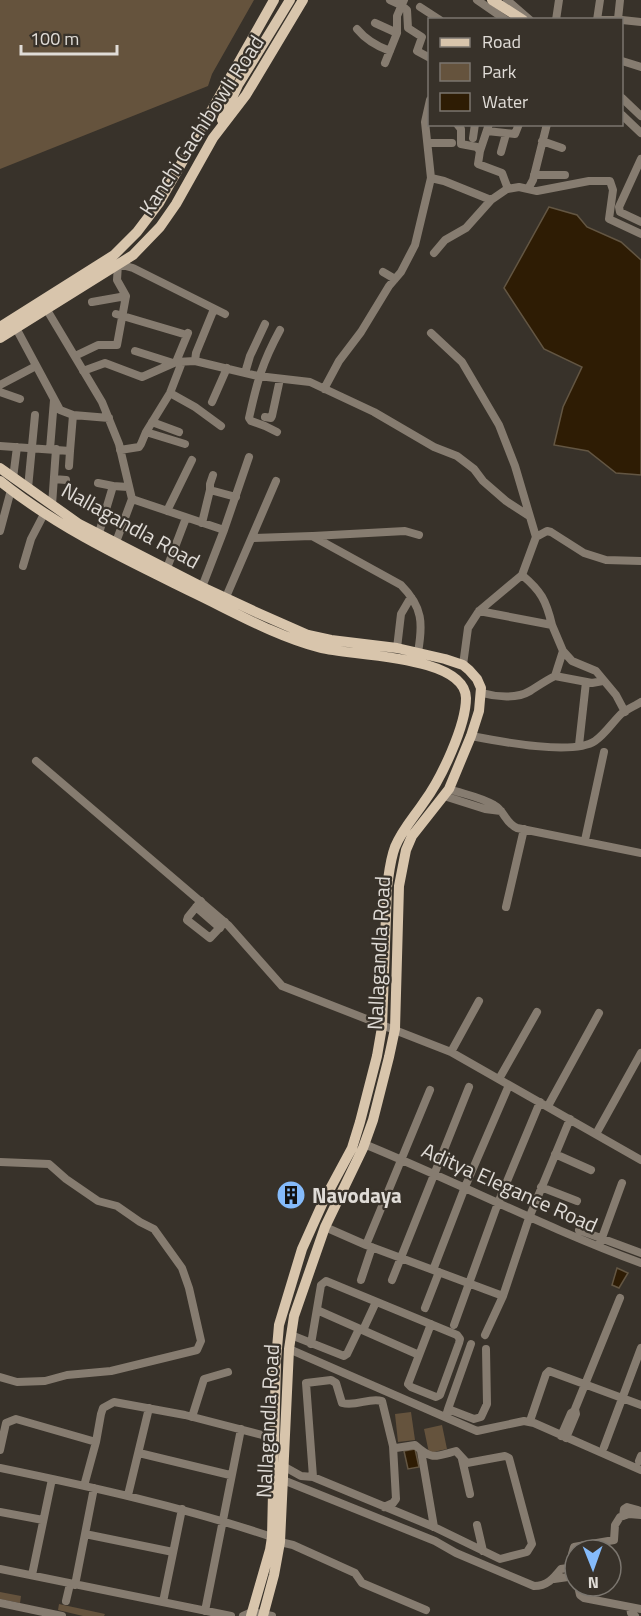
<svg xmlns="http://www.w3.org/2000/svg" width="641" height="1616" font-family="'Titillium Web',sans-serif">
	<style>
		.green { fill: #65533d }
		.water { fill: #2e1c04; stroke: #635643; stroke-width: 1.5 }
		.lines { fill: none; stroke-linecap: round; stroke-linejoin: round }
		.minor { stroke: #867c70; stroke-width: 8 }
		.major { stroke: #d8c5ac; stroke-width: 10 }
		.labels { text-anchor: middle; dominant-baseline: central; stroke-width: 4.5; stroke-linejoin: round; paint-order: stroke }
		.street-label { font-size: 21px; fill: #e0dcd7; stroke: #38322a }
		.poi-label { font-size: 21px; font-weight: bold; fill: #e0dcd7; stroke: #38322a; text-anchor: start }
	</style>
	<rect width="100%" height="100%" fill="#38322a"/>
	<path class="green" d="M 0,0 L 254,0 L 212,74 L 208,86 L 0,169 Z
		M 411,1412 L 415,1440 L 398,1442 L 395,1414 Z
		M 442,1425 L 447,1449 L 429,1453 L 424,1429 Z
		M 0,1592 L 21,1596 L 20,1603 L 0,1599 Z
		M 59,1604 L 105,1614 L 104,1616 L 83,1616 L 58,1610 Z"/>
	<path class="water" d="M 549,207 L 577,215 L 587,227 L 621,242 L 641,260 L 641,475 L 616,473 L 588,451 L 554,445 L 563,407 L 582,367 L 544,349 L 504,288 Z
		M 617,1268 L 628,1273 L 619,1288 L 612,1285 Z
		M 415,1449 L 419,1467 L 408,1469 L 404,1451 Z"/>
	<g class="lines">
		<path class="minor" d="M 390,0 L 401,5 L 407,10 L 408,28 L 422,37 L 417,51 L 430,58
			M 477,0 L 506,20
			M 507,0 L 530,20
			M 420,7 L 440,20
			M 618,19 L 620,0
			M 556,20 L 559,0
			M 597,20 L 600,0
			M 601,20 L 618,20
			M 622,20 L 641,22
			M 375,23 L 397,33
			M 357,29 C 366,40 376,46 390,51
			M 622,61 L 641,67
			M 385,63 L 397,33 L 397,16 L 404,0
			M 622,98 L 641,116
			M 430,100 L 425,122 L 431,178 L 444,181 L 491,200
			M 622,115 L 641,133
			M 457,124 L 461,129 L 461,144 L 477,147 L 480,151 L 478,164 L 502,173 L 508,189
			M 487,131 L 515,134 L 519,124
			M 473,138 L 475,124
			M 542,141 L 562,148
			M 429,143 L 452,143
			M 480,151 L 489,124
			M 501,152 L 506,134
			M 641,159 L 619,207 L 620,212 L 641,222
			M 534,175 L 565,175
			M 528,189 L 533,180 L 547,124
			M 434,253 L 445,240 L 466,228 L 491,200 L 507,189 L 519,187 L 537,191 L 589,181 L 610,181 L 613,190 L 609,219 L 641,234
			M 383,272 L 395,279
			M 92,302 L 126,296
			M 44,305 L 102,402 L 119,444 L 132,499 L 116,542
			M 116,314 L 187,335
			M 16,328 L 60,410 L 73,415 L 109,418
			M 431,333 L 462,362 L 499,425 L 515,466 L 536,537 L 522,575 L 479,611 L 468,628 L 463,665
			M 135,351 L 173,363
			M 75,356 L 98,345 L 117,345 L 126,296 L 117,280 L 118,264 L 133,268 L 225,314
			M 195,361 L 196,353 L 214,309
			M 176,362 L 188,333
			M 83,371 L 105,363 L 142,377 L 176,362 L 195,361 L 258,376 L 310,382 L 374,412 L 434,447 L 457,456 L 474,469 L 483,481 L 506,501 L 529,516
			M 245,373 L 250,356 L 265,324
			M 0,385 L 36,366
			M 324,389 L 339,361 L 361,332 L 389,286 L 401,272 L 415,245 L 431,178
			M 0,392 L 20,399
			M 170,393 L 195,407 L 221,426
			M 212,402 L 227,368
			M 265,417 L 271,418 L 272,416 L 280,379
			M 152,422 L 179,432
			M 146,432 L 185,444
			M 277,432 L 265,426 L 251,421 L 249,418 C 257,382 262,363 280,330
			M 0,446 L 70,451 L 69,466
			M 50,449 L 54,400
			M 120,450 L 139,447 L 141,444 L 146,432 L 170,393 L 182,362
			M 70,451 L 73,415
			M 13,478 L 17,447
			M 54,479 L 66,480
			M 98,483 L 113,486
			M 28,488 L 35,415
			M 210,490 L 210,484 L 213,475
			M 132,499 L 224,530
			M 52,505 L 56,449
			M 167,511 L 192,460
			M 202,523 L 210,490 L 236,497
			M 0,531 L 11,490
			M 99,533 L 113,486 L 128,487
			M 313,536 L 405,531 L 419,535
			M 536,537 L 547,531 L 551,532 L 584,553 L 606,560 L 641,561
			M 253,538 L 312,536 L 401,585 C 423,607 423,624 418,652
			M 23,566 L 31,539 L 44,514
			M 167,568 L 186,518
			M 202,587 L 224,530 L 249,457
			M 226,597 L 276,481
			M 479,611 L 552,625 C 546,600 541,591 522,575
			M 397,648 L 401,614 L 411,597
			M 563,651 L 572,661 L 596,671 L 616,695 L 625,712
			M 555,676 L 592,683 L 603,681
			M 482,693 C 496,697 517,699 530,691 C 538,686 545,681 555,676 L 563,651 L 552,625
			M 471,736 C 497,741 573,756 595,741 C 605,734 612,723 621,714 C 627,709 635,706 641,702
			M 579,745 L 586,682
			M 36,761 L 228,925 L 282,986 L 451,1052 L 641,1160
			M 449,789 C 463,794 481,797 494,805 C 505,811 505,823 517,828 L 641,853
			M 444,796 L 485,809 L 501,811
			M 585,840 L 604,752
			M 201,901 L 188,917 L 187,920 L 210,938 L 225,922
			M 196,907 L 220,928
			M 506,907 L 524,829
			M 451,1052 L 479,1001
			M 499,1079 L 537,1012
			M 548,1106 L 599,1013
			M 596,1134 L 641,1053
			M 364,1144 C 457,1182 546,1228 641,1263
			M 555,1154 L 591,1170
			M 0,1162 L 49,1164 L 66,1179 L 98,1201 L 117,1206 L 140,1222 L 154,1229 L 182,1268 L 189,1288 L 201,1341 L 197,1350 L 111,1371 L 67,1375 L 45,1381 L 17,1382 L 0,1377
			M 541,1187 L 577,1201
			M 325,1227 L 366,1245 L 503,1296 L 485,1335
			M 579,1230 L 641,1253
			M 366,1245 L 430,1090
			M 599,1246 L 622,1183
			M 433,1270 L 465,1187 L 509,1085
			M 361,1280 L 372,1247
			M 392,1280 L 469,1087
			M 503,1296 L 529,1218 L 570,1119
			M 425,1308 L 439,1272
			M 317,1310 L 419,1355
			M 454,1325 L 498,1203 L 540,1102
			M 363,1330 L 376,1302
			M 291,1335 L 344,1356 L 347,1354 L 359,1329
			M 311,1344 L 321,1285 L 326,1281 L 457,1335 L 460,1339 L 459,1343 L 440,1395 L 436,1397 L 411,1387 L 408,1384 L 431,1324
			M 289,1349 L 477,1431 L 524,1421 L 534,1423 L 641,1470
			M 448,1409 L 471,1344
			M 446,1416 L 448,1409 L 474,1419 L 481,1417 L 487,1404 L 486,1349
			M 192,1417 L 204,1379 L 228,1372
			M 531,1418 L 546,1374 L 549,1371 L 641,1405
			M 561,1436 L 571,1413 L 574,1411
			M 566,1438 L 576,1414 L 575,1409 L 620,1298
			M 604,1447 L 641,1348
			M 0,1450 L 6,1423 L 16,1419 L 96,1442
			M 421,1451 L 434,1527
			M 139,1453 L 230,1475
			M 462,1459 L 470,1494
			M 639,1461 L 641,1456
			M 283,1466 L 301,1476 L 313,1477 L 434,1527 L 500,1559 L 527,1552 L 532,1544 L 509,1458 L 505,1456 L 467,1463 L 456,1451 C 434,1457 432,1460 415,1445 L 396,1448 L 393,1446 L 382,1401 C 369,1397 357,1407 342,1403 L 336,1383 L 331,1380 L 306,1383 L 313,1477
			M 0,1468 C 92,1487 183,1507 272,1537
			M 283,1480 L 435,1541 L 456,1553 L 534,1586 C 547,1586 553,1579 561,1569 L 574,1567
			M 84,1486 L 96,1442 L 101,1414 L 103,1408 L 114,1402 L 185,1415 L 274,1438
			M 128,1495 L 149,1408
			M 384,1507 L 393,1503 L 396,1499 L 393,1446
			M 0,1512 L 43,1520
			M 623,1516 L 624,1509 L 627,1507 L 638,1510
			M 477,1525 L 483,1551
			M 85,1534 L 173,1552
			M 280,1542 L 293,1545 L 355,1573 L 362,1583 L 426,1610
			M 0,1569 L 231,1616
			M 32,1575 L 52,1479
			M 575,1577 L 572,1554 L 574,1547 L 614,1540 L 615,1525 L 620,1517 L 629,1514 L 641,1515
			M 554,1579 L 575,1576
			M 75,1585 L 94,1488
			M 578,1586 L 580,1595 L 584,1598 L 641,1609
			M 66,1601 L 70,1584
			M 163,1602 L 182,1509
			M 0,1603 L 62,1616
			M 630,1607 L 631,1613 L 635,1616
			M 205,1611 L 241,1429
			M 243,1616 L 252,1612 L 272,1616"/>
		<path class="major" d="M 492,0 L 523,20
			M 222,120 L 238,85 L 290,0
			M 0,327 L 114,255 L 137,232 L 159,203 L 274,0
			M 0,338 L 133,255 L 160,227 L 176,204 L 213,138 L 246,95 L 303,0
			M 0,468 L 79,524 L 202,587 L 258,613 L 308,635 L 331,640 L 397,648 L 445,659 L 463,665 L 469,670 L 477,679 L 481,688 L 479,711 L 471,736 L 449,789 L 412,836 L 406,850 L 399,886 L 395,1029 L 389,1057 L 373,1120 L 363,1148 L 325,1227 L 294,1316 L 289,1349 L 280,1542 L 274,1575 L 263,1616
			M 0,481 C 58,528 125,559 192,592 C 234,612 275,636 321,648 C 352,656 465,655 466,698 C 466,726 441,779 424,802 C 414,817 402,830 395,847 C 390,860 389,874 387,887 L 382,1027 L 377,1056 L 360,1122 L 352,1148 L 324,1200 L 302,1249 L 279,1325 L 276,1360 L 272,1537 L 270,1550 L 251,1616"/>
	</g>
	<defs>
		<g id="building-disc" transform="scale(1.5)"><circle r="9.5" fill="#85bbfb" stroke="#38322a"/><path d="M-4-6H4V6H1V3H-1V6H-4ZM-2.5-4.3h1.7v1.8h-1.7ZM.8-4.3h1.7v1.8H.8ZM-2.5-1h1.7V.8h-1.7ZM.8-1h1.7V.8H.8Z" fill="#111"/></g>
	</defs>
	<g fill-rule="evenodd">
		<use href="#building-disc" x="291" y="1195"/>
	</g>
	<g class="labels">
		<g class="street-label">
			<text transform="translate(201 125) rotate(-57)">Kanchi Gachibowli Road</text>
			<text transform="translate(131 525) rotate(29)">Nallagandla Road</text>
			<text transform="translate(378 953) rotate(-87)">Nallagandla Road</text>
			<text transform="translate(510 1187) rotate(24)">Aditya Elegance Road</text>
			<text transform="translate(267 1421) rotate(-87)">Nallagandla Road</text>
		</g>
		<g class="poi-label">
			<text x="312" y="1195">Navodaya</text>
		</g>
	</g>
	<rect x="428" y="18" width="195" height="108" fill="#38322a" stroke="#7b766f" stroke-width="1.5"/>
	<rect x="440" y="38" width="30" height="9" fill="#d8c5ac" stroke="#7b766f" stroke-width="1.5"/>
	<text x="482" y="48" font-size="18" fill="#e0dcd7">Road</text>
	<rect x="440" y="63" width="30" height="18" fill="#65533d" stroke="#7b766f" stroke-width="1.5"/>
	<text x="482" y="78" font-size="18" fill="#e0dcd7">Park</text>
	<rect x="440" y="93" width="30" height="18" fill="#2e1c04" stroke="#7b766f" stroke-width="1.5"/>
	<text x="482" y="108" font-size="18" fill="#e0dcd7">Water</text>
	<g transform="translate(593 1568) rotate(179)"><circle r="28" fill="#38322a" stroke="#7b766f" stroke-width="1.5"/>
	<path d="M0-4.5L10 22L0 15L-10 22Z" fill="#85bbfb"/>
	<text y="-9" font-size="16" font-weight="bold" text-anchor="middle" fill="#e0dcd7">N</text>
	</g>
	<path d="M21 45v9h96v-9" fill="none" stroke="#e0dcd7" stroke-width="3"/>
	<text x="30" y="45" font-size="18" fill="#e0dcd7" stroke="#38322a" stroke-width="4.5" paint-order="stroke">100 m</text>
</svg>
